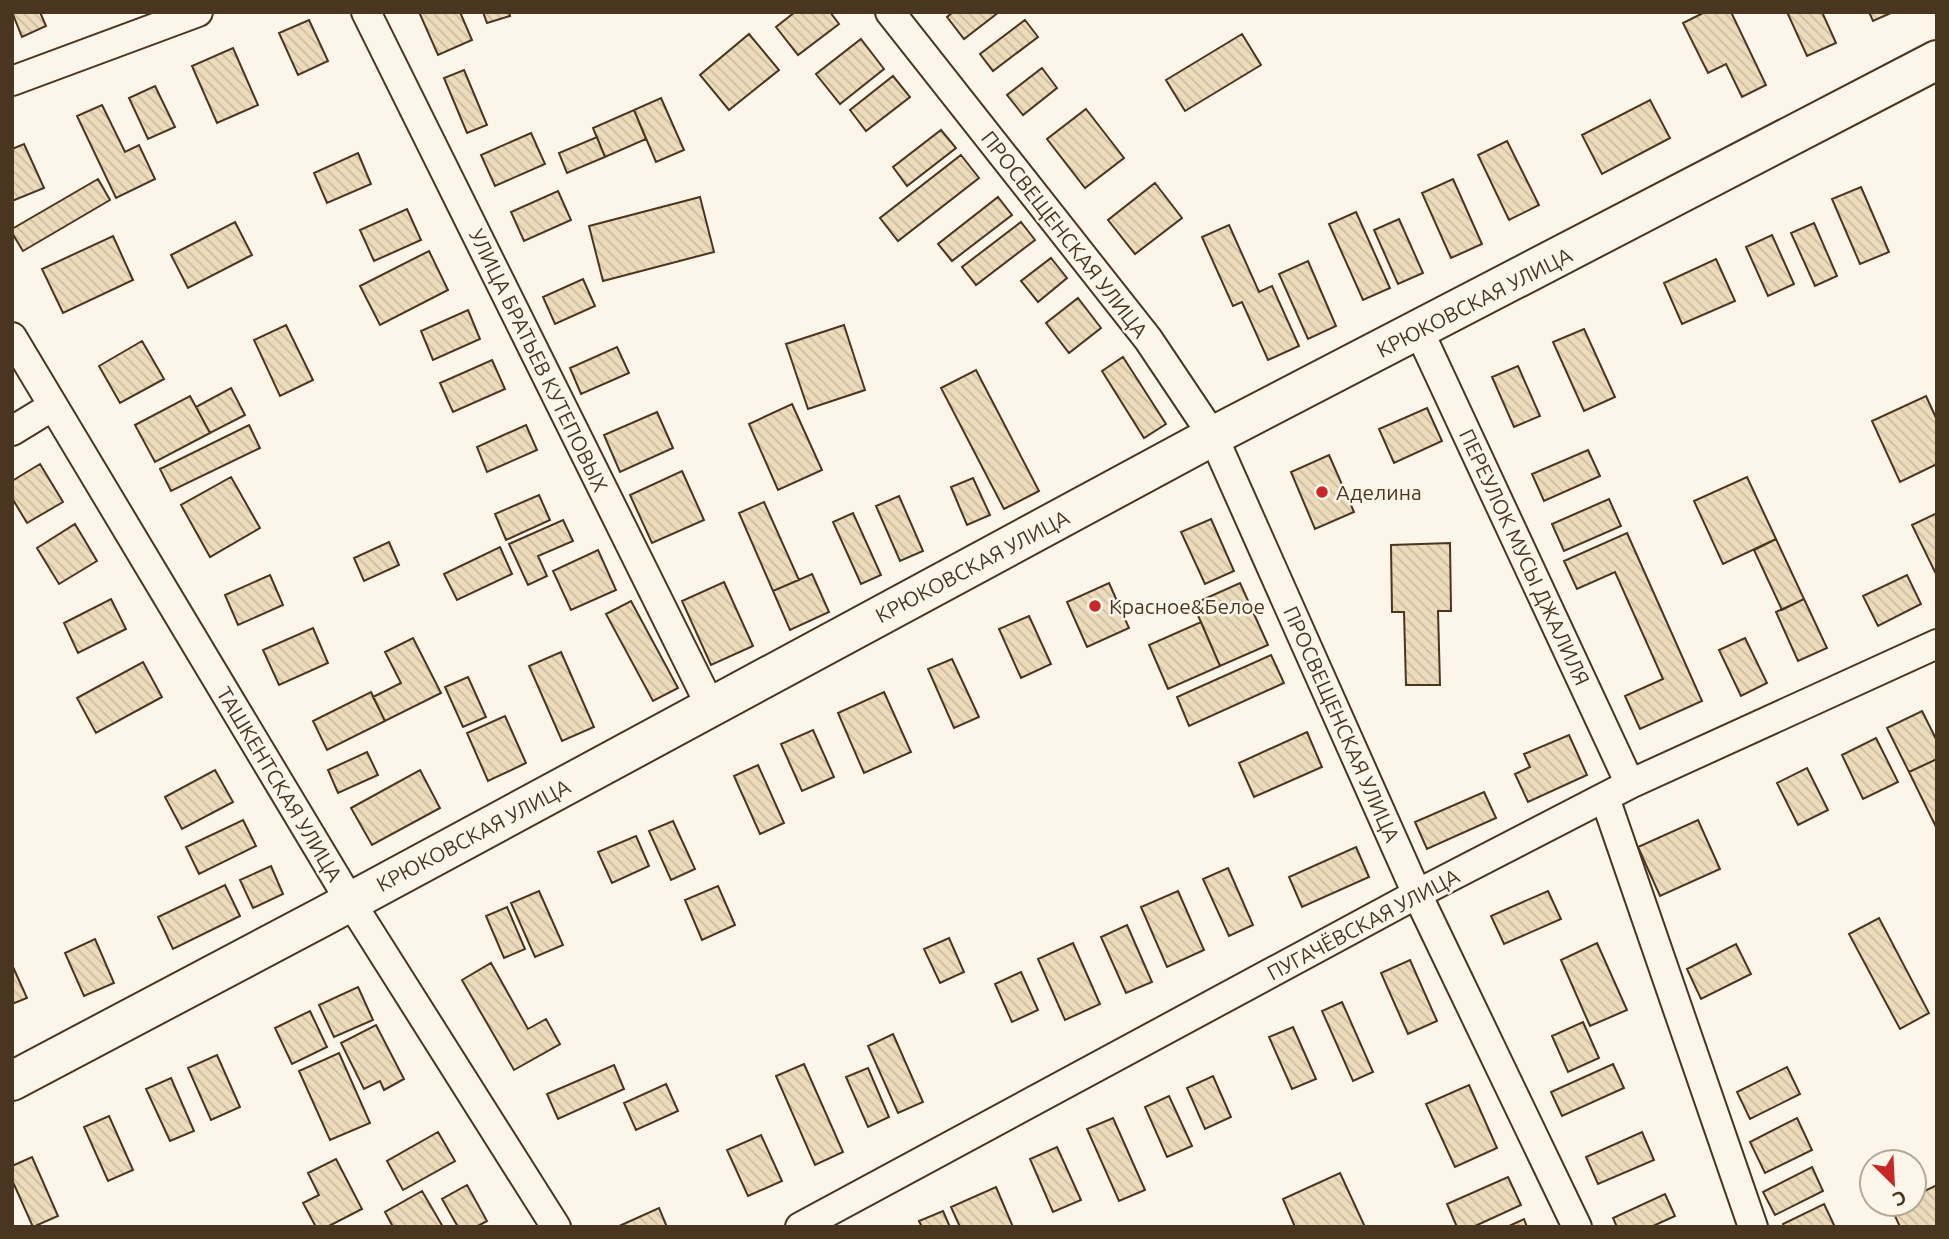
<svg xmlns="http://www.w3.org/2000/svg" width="1949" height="1239" font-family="Ubuntu,sans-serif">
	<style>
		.building { fill: url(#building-back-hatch); stroke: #4a3520; stroke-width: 2 }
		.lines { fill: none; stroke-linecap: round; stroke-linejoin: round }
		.street-casing { stroke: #4a3520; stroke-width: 32 }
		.secondary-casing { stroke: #4a3520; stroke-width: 42 }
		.street { stroke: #fbf6e9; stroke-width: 28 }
		.secondary { stroke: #fbf6e9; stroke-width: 38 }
		.poi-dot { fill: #c62828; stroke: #fbf6e9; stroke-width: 2.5 }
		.labels { text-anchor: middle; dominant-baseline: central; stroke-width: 5; stroke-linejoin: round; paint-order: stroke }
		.street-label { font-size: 21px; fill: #4a3520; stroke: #fbf6e9 }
		.poi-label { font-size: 21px; fill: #4a3520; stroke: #fbf6e9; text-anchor: start }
	</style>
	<defs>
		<pattern id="building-back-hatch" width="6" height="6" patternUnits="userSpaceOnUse" patternTransform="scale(1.75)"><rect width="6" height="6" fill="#ecdcbc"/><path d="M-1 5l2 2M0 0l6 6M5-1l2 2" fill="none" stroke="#ccbda1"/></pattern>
	</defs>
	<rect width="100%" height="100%" fill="#fbf6e9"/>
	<path class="building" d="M 12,12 L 40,12 L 46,26 L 22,37 Z
		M 419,12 L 460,12 L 472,40 L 438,55 Z
		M 483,12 L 509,12 L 510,16 L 487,23 Z
		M 795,12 L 830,12 L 839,24 L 798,55 L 776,27 Z
		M 953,12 L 999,12 L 964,39 L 947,17 Z
		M 1705,12 L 1731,12 L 1766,85 L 1742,97 L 1726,64 L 1708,73 L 1683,23 Z
		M 1787,12 L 1822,12 L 1836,43 L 1807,56 Z
		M 1869,12 L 1893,12 L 1873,21 Z
		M 309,20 L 328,61 L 298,75 L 279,33 Z
		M 1025,20 L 1038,37 L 993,71 L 980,54 Z
		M 749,34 L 779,70 L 729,110 L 700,75 Z
		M 1242,34 L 1261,65 L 1185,111 L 1166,80 Z
		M 861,39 L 884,69 L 840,104 L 816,74 Z
		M 233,48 L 258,105 L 217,123 L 192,66 Z
		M 1042,68 L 1057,88 L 1023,115 L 1007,95 Z
		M 464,70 L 487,125 L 467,133 L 444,78 Z
		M 893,76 L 910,97 L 866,131 L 850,110 Z
		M 155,86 L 175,127 L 148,139 L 129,98 Z
		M 661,98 L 684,150 L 656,162 L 634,110 Z
		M 1650,100 L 1670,138 L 1602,174 L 1582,135 Z
		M 102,105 L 125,152 L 139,145 L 155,179 L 116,198 L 77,116 Z
		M 1086,109 L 1124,158 L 1085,188 L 1047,139 Z
		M 634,110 L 646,139 L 605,157 L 593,128 Z
		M 941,130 L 956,148 L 907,186 L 893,167 Z
		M 531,133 L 545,164 L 495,186 L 481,155 Z
		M 597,137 L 605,157 L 567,173 L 559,153 Z
		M 1507,141 L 1539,205 L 1509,220 L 1478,155 Z
		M 24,144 L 44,188 L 12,201 L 12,149 Z
		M 358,153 L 371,184 L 327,203 L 314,173 Z
		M 961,155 L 979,178 L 898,241 L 880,218 Z
		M 98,179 L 110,200 L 23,251 L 12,233 L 12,229 Z
		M 1453,179 L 1482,244 L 1451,258 L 1422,193 Z
		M 1155,183 L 1182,218 L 1135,254 L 1108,220 Z
		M 1861,187 L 1889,252 L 1860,264 L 1832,199 Z
		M 558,191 L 571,220 L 524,241 L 511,212 Z
		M 700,197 L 714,252 L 603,281 L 589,226 Z
		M 998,197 L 1012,215 L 952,261 L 938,244 Z
		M 407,209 L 421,240 L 374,261 L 360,230 Z
		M 1356,212 L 1390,288 L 1363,300 L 1329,224 Z
		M 1399,219 L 1423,273 L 1398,284 L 1374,230 Z
		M 235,222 L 252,255 L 188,288 L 171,255 Z
		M 1021,222 L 1035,240 L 976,285 L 962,267 Z
		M 1814,223 L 1837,276 L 1815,286 L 1791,233 Z
		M 1229,225 L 1259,292 L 1272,286 L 1299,346 L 1268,360 L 1242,302 L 1233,306 L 1202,237 Z
		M 1772,235 L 1794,284 L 1768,296 L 1746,247 Z
		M 113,236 L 133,280 L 63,313 L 42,269 Z
		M 429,251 L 448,290 L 380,325 L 360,286 Z
		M 1051,258 L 1067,278 L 1038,302 L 1021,281 Z
		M 1716,259 L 1735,301 L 1682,324 L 1664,283 Z
		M 1308,261 L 1336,326 L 1308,339 L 1279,274 Z
		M 583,279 L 595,306 L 555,324 L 543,297 Z
		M 1078,298 L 1101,328 L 1069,353 L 1046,323 Z
		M 468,310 L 480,339 L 433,360 L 421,331 Z
		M 286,325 L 313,380 L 280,396 L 254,340 Z
		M 844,325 L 865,390 L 808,409 L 786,344 Z
		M 1584,329 L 1615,397 L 1584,411 L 1553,342 Z
		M 142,341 L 164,379 L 120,403 L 99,366 Z
		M 617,347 L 629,373 L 581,394 L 570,368 Z
		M 1123,357 L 1166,424 L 1144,438 L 1102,371 Z
		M 492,360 L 505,389 L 453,412 L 440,383 Z
		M 1518,366 L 1540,416 L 1514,427 L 1492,377 Z
		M 976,370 L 1039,491 L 1004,509 L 941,388 Z
		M 231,388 L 245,415 L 210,433 L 196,407 Z
		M 190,396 L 210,433 L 155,462 L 135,425 Z
		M 1926,396 L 1937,420 L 1937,464 L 1900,482 L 1872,421 Z
		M 792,404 L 822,470 L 778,490 L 749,424 Z
		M 1427,408 L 1442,441 L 1394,463 L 1379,429 Z
		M 657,412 L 673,448 L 620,472 L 604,435 Z
		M 249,425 L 260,448 L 171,491 L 160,469 Z
		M 526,425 L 537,450 L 487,472 L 477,447 Z
		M 1588,450 L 1600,476 L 1544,501 L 1532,474 Z
		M 1329,455 L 1354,512 L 1315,529 L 1291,472 Z
		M 40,464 L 63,502 L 27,523 L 12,498 L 12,481 Z
		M 682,471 L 704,520 L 652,543 L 630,495 Z
		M 231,477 L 260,528 L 210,557 L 181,505 Z
		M 1747,477 L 1776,539 L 1723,564 L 1694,501 Z
		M 973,478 L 990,515 L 967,525 L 951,487 Z
		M 539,495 L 550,520 L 506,540 L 495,514 Z
		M 899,496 L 923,551 L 900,561 L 876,506 Z
		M 1609,499 L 1621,526 L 1564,551 L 1552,524 Z
		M 764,502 L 799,580 L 773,591 L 739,513 Z
		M 853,513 L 881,575 L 861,584 L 833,522 Z
		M 1937,513 L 1937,576 L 1912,525 Z
		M 1211,519 L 1234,571 L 1205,584 L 1181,532 Z
		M 563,520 L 573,541 L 538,556 L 547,576 L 528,585 L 509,544 Z
		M 75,524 L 97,561 L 59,584 L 37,548 Z
		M 1627,533 L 1702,701 L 1640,729 L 1625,696 L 1663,679 L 1615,572 L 1577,589 L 1564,561 Z
		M 1776,539 L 1804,599 L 1782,610 L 1754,550 Z
		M 389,542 L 399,565 L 364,581 L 354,558 Z
		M 1450,543 L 1451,611 L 1438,611 L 1440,685 L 1406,685 L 1404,612 L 1392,612 L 1391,545 Z
		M 500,547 L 512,574 L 457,600 L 444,574 Z
		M 598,550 L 616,590 L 571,610 L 553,571 Z
		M 812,574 L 829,612 L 790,630 L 773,591 Z
		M 270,575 L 283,605 L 238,625 L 225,595 Z
		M 1907,575 L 1921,604 L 1878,626 L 1863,596 Z
		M 724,582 L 753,646 L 711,665 L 682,601 Z
		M 1109,583 L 1129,628 L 1087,647 L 1067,602 Z
		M 1240,583 L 1268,645 L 1220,666 L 1193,604 Z
		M 111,599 L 126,629 L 78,653 L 64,623 Z
		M 1804,599 L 1827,648 L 1798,661 L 1776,612 Z
		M 631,601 L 678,688 L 653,701 L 606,614 Z
		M 1029,616 L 1051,664 L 1021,678 L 999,629 Z
		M 1201,622 L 1220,666 L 1168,689 L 1149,645 Z
		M 313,628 L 328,663 L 279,685 L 263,650 Z
		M 413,638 L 441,693 L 385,721 L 373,697 L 401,683 L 385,652 Z
		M 1745,638 L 1767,683 L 1741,696 L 1719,650 Z
		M 561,652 L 594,727 L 562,741 L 529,666 Z
		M 1271,655 L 1284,683 L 1189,726 L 1177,697 Z
		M 952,659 L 979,717 L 954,728 L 928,669 Z
		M 143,662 L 162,697 L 96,733 L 77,698 Z
		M 468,677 L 486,717 L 463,727 L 445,687 Z
		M 371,692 L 385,721 L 327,750 L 313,721 Z
		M 884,692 L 911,752 L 864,773 L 838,713 Z
		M 1922,711 L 1937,741 L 1937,759 L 1909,772 L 1887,728 Z
		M 505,716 L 526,763 L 488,781 L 467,733 Z
		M 813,730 L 834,777 L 802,791 L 781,744 Z
		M 1307,732 L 1322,767 L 1254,797 L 1239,763 Z
		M 1569,735 L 1587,775 L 1528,802 L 1515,774 L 1530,767 L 1524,754 Z
		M 1876,738 L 1898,782 L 1863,799 L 1842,755 Z
		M 367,752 L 378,775 L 338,793 L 328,770 Z
		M 1937,759 L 1937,829 L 1909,772 Z
		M 758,765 L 784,823 L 760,834 L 734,776 Z
		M 1807,768 L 1828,810 L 1798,825 L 1777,783 Z
		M 215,770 L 233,802 L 182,829 L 165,797 Z
		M 420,770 L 440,808 L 372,845 L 351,808 Z
		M 1484,792 L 1496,818 L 1427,849 L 1415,822 Z
		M 243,820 L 256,846 L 199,874 L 186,847 Z
		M 1698,820 L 1720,869 L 1660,896 L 1638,847 Z
		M 673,821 L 695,869 L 671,880 L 649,831 Z
		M 636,836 L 649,866 L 612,883 L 598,852 Z
		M 1356,847 L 1369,877 L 1302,907 L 1289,877 Z
		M 271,866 L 283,894 L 253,908 L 240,880 Z
		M 1228,868 L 1253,925 L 1229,936 L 1203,879 Z
		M 225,885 L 240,916 L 173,949 L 158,917 Z
		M 718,886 L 735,925 L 702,940 L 685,900 Z
		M 539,891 L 563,945 L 535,957 L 511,903 Z
		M 1178,891 L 1204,950 L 1167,967 L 1141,907 Z
		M 1548,891 L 1561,919 L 1504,944 L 1491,916 Z
		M 507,907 L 525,949 L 504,958 L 486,916 Z
		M 1879,918 L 1929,1013 L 1900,1029 L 1849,934 Z
		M 1127,925 L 1152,982 L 1126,993 L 1101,937 Z
		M 949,938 L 964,972 L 940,983 L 924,949 Z
		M 95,939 L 114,983 L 84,996 L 65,953 Z
		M 1073,943 L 1100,1004 L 1065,1020 L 1038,959 Z
		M 1597,943 L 1627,1010 L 1590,1026 L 1561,960 Z
		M 1736,944 L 1751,974 L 1701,999 L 1687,969 Z
		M 1410,960 L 1437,1021 L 1408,1034 L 1381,973 Z
		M 491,963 L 528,1029 L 546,1019 L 560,1044 L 514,1070 L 462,980 Z
		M 13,967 L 27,998 L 12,1004 L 12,968 Z
		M 1021,972 L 1038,1010 L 1012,1022 L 995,984 Z
		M 358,987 L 373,1020 L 334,1037 L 319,1005 Z
		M 1342,1002 L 1373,1072 L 1353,1081 L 1322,1011 Z
		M 310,1011 L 327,1047 L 292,1064 L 275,1028 Z
		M 1583,1022 L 1599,1058 L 1568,1072 L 1552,1036 Z
		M 376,1025 L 404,1079 L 384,1090 L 380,1081 L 364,1089 L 341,1043 Z
		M 1293,1027 L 1316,1079 L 1292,1089 L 1269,1037 Z
		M 893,1034 L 923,1102 L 898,1113 L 868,1046 Z
		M 339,1053 L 370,1123 L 330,1140 L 299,1071 Z
		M 217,1055 L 240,1107 L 211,1120 L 188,1068 Z
		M 804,1064 L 843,1152 L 815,1165 L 776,1076 Z
		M 1613,1064 L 1624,1088 L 1562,1116 L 1551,1092 Z
		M 614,1065 L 624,1089 L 558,1119 L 547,1094 Z
		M 1787,1067 L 1800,1094 L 1750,1119 L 1737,1092 Z
		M 868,1068 L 889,1117 L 868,1127 L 846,1077 Z
		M 1213,1076 L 1231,1117 L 1205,1129 L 1187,1088 Z
		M 171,1078 L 194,1131 L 170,1141 L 146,1089 Z
		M 666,1084 L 678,1111 L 636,1130 L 624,1103 Z
		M 1469,1085 L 1497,1148 L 1455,1167 L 1426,1104 Z
		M 1169,1096 L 1192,1146 L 1167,1157 L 1145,1107 Z
		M 109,1116 L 133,1170 L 108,1181 L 84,1127 Z
		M 1113,1118 L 1145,1190 L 1119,1201 L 1087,1129 Z
		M 1797,1118 L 1812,1150 L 1765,1173 L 1750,1142 Z
		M 438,1132 L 455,1161 L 403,1190 L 387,1161 Z
		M 1642,1132 L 1654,1160 L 1598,1184 L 1586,1157 Z
		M 761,1135 L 782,1181 L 748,1196 L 727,1150 Z
		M 1057,1147 L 1081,1200 L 1053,1212 L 1030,1159 Z
		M 32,1157 L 58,1216 L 33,1227 L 12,1180 L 12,1166 Z
		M 336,1159 L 362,1209 L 327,1227 L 316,1227 L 303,1203 L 319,1195 L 308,1173 Z
		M 1812,1167 L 1823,1191 L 1775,1215 L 1763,1192 Z
		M 1340,1173 L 1365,1227 L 1295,1227 L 1283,1199 Z
		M 1508,1177 L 1521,1205 L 1473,1227 L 1457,1227 L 1447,1204 Z
		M 467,1185 L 487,1221 L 476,1227 L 458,1227 L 442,1199 Z
		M 1937,1185 L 1937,1227 L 1900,1227 L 1891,1207 L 1897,1204 L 1914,1204 L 1914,1196 Z
		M 996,1187 L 1013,1227 L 960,1227 L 951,1207 Z
		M 422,1191 L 443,1227 L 393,1227 L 385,1212 Z
		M 1665,1194 L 1675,1216 L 1651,1227 L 1617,1227 L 1613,1218 Z
		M 1824,1204 L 1835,1227 L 1784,1227 L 1783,1224 Z
		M 659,1208 L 667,1227 L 617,1227 Z
		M 943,1211 L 950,1227 L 922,1227 L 919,1221 Z
		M 1524,1219 L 1527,1227 L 1507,1227 Z"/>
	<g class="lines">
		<g class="street-casing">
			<path id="street" d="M 366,12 L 711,707
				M 890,12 L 1148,339 L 1213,436 L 1417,894 L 1577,1227
				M 12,81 L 198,12
				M 1419,331 L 1630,784
				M 12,337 L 350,901 L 556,1227
				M 12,431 L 53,406
				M 1605,798 L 1753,1227
				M 800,1227 L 1417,894 L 1630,784 L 1937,644"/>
		</g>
		<g class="secondary-casing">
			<path id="secondary" d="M 12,1081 L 324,916 L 1213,436 L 1937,60"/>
		</g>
		<use href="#street" class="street"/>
		<use href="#secondary" class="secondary"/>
	</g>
	<g class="poi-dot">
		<circle cx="1322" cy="492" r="7"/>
		<circle cx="1095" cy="606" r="7"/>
	</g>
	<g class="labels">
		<g class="street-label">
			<text transform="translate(1065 234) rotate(52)">ПРОСВЕЩЕНСКАЯ УЛИЦА</text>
			<text transform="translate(1474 302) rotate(-27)">КРЮКОВСКАЯ УЛИЦА</text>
			<text transform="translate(539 360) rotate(64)">УЛИЦА БРАТЬЕВ КУТЕПОВЫХ</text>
			<text transform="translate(1525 557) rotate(65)">ПЕРЕУЛОК МУСЫ ДЖАЛИЛЯ</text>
			<text transform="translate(972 566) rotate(-28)">КРЮКОВСКАЯ УЛИЦА</text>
			<text transform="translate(1342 724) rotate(66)">ПРОСВЕЩЕНСКАЯ УЛИЦА</text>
			<text transform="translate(280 784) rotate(59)">ТАШКЕНТСКАЯ УЛИЦА</text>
			<text transform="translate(473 835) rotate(-28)">КРЮКОВСКАЯ УЛИЦА</text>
			<text transform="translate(1363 924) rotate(-28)">ПУГАЧЁВСКАЯ УЛИЦА</text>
		</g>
		<g class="poi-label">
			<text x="1336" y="492">Аделина</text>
			<text x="1109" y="606">Красное&amp;Белое</text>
		</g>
	</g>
	<rect width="1949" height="1239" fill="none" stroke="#4a3520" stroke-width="28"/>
	<g transform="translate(1893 1183) rotate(156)"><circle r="33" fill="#fbf6e9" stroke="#b4a999" stroke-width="2"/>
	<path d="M0-5L12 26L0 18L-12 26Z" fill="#c62828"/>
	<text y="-10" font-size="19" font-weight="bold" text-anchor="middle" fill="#4a3520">С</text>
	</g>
</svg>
